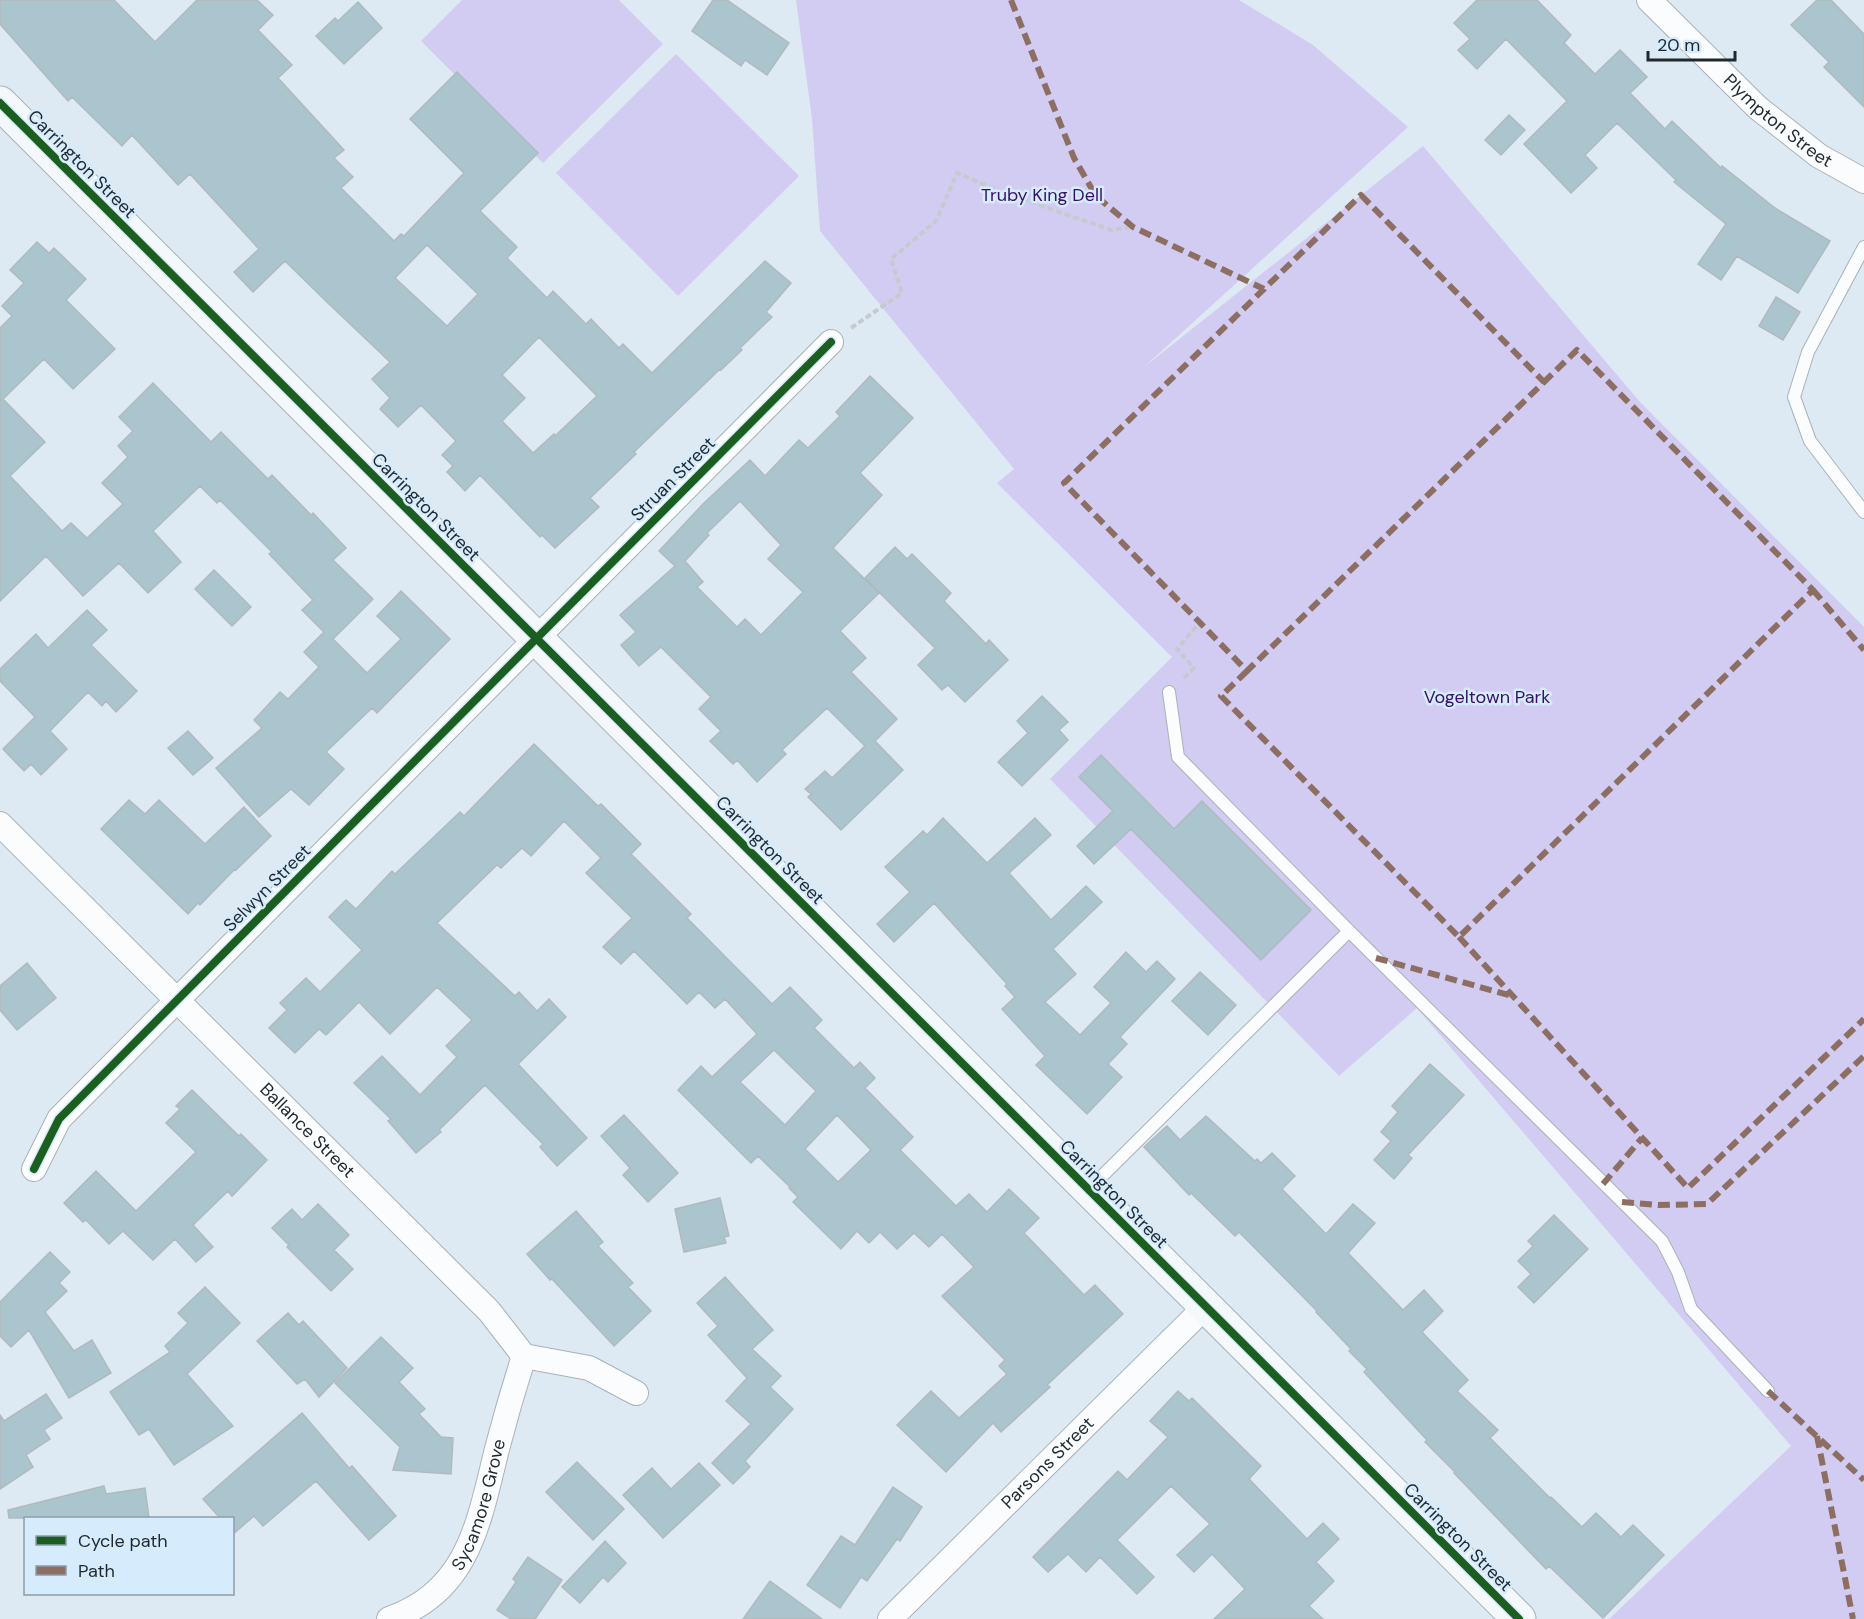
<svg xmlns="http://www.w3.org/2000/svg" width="1864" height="1619" font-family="'DM Sans',sans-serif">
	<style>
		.green { fill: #d2ccf2 }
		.building { fill: #aac5cd; stroke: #afbabf; stroke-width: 1.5; fill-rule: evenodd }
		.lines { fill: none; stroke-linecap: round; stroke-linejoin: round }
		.lane-casing { stroke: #a9b2b9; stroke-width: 14 }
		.street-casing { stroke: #a9b2b9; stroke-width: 26 }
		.secondary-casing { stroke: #a9b2b9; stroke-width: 35 }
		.path { stroke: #c5cacd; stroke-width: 4; stroke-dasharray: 6 3; stroke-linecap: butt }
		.lane { stroke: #fafcfd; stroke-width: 12 }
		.street { stroke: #fafcfd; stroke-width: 24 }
		.secondary { stroke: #f5f8fb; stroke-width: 33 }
		.quiet { stroke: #8d6e63; stroke-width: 6; stroke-dasharray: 12 6; stroke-linecap: butt }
		.cycleway-casing { stroke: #d6ebfb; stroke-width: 11 }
		.cycleway { stroke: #1b5e20; stroke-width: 8 }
		.labels { text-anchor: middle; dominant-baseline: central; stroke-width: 5; stroke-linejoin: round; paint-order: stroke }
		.street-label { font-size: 18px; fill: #1f282d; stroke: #d6ebfb }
		.park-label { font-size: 18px; fill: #381066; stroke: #d6ebfb }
	</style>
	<rect width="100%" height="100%" fill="#deeaf3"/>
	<path class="green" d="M 462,0 L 619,0 L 663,44 L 543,163 L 421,41 Z
		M 796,0 L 1239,0 L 1313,45 L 1408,127 L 1144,367 L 1423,146 L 1640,402 L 1864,627 L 1864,1619 L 1609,1619 L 1791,1446 L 1417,1008 L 1339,1076 L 1050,779 L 1172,657 L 997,483 L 1014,469 L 820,231 L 812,119 Z
		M 676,54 L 799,176 L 678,296 L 556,173 Z"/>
	<path class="building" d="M 0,0 L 114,0 L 155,42 L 197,0 L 257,0 L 273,15 L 258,30 L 292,65 L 278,78 L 344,150 L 334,158 L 353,177 L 341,188 L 394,241 L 401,234 L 404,236 L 464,173 L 410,119 L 457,72 L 538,153 L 480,211 L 517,247 L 507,258 L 547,298 L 553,291 L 586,324 L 591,319 L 619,348 L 623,344 L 652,373 L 765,261 L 791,283 L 766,312 L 772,317 L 740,348 L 742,350 L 721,370 L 720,369 L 634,452 L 636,454 L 590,498 L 599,507 L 555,548 L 542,535 L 540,537 L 480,475 L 465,491 L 447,472 L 453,466 L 442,455 L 456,441 L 421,405 L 398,427 L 380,409 L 390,398 L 372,379 L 390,362 L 329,304 L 285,261 L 253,292 L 234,272 L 259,249 L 190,174 L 178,185 L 132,135 L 122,146 L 72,97 L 68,101 L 0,24 ZM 427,245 L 478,294 L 447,326 L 395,278 ZM 539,337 L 597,396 L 555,436 L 554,434 L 533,453 L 502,421 L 525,398 L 502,375 Z
		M 713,0 L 727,0 L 789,43 L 767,75 L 745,60 L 741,66 L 692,31 Z
		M 1477,0 L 1537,0 L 1571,35 L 1564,43 L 1595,74 L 1620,50 L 1647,77 L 1630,93 L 1665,129 L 1672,121 L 1721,168 L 1722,166 L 1775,208 L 1830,241 L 1798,293 L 1737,256 L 1721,280 L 1698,264 L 1726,224 L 1674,182 L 1676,180 L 1617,123 L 1585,155 L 1597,168 L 1571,193 L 1524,144 L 1567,101 L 1506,39 L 1477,69 L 1458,50 L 1470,39 L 1454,23 Z
		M 1817,0 L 1831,0 L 1864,34 L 1864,107 L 1824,67 L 1829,62 L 1791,25 Z
		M 358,2 L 382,28 L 344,64 L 316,36 L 335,18 L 338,21 Z
		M 1509,115 L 1525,130 L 1501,155 L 1485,140 Z
		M 37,242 L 49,253 L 54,248 L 86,279 L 66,300 L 115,349 L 73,389 L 44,359 L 3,399 L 45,442 L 10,476 L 62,531 L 71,523 L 87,538 L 123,504 L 102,483 L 128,457 L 118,446 L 133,431 L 119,417 L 153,383 L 211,442 L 221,432 L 268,479 L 272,475 L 311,515 L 313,513 L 346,548 L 333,560 L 373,599 L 333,639 L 367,673 L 401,639 L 377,616 L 401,591 L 450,639 L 377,713 L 372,708 L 326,752 L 344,769 L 309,805 L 291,789 L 259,817 L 216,768 L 262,728 L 254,720 L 280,692 L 288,699 L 319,667 L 304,652 L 324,632 L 302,610 L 313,600 L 269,554 L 272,552 L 220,500 L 217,503 L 200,486 L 153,531 L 181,562 L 148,593 L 119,563 L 83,596 L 46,556 L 0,601 L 0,328 L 12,316 L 2,306 L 24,283 L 10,270 Z
		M 1776,297 L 1800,312 L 1783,340 L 1759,326 Z
		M 870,376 L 913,418 L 860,473 L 882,495 L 833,548 L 879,593 L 840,631 L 866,658 L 851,672 L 897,719 L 875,741 L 903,770 L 841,830 L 808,797 L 811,794 L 805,789 L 825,771 L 832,778 L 865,746 L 827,708 L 782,750 L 786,754 L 757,782 L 737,760 L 733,764 L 710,741 L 721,731 L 699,709 L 711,697 L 661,647 L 639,666 L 621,645 L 636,632 L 620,615 L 675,566 L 659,551 L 704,503 L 750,460 L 765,476 L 799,440 L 808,448 L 840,416 L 836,412 ZM 740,501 L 781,545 L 768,559 L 803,592 L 761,635 L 745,619 L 737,627 L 697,587 L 703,582 L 685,561 L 709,535 L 707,533 Z
		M 895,547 L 907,559 L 912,554 L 951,593 L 944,601 L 986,644 L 989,640 L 1008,660 L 965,702 L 948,685 L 942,690 L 918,665 L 935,648 L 865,578 Z
		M 214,570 L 251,607 L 232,626 L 195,589 Z
		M 87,610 L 107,630 L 91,645 L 137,691 L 116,712 L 106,701 L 102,706 L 88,692 L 50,731 L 67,749 L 41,775 L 31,764 L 24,771 L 3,749 L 35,717 L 0,681 L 0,669 L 36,634 L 48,648 Z
		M 1042,696 L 1068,722 L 1059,730 L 1068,740 L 1022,786 L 998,762 L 1028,733 L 1017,721 Z
		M 188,731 L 213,758 L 193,775 L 168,748 Z
		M 534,744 L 598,806 L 601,804 L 641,844 L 631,854 L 691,914 L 687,918 L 772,1004 L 790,987 L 822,1020 L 814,1028 L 854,1068 L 860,1062 L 875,1078 L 865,1088 L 913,1137 L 900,1150 L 956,1206 L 969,1194 L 987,1212 L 1009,1189 L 1039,1218 L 1024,1233 L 1084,1295 L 1095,1285 L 1123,1314 L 1047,1385 L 1050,1387 L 1001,1432 L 993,1423 L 946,1472 L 897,1425 L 931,1391 L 959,1418 L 1007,1374 L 999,1366 L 1005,1360 L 942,1296 L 974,1267 L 942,1234 L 929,1247 L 914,1233 L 897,1249 L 880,1232 L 869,1243 L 857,1231 L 841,1249 L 793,1202 L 798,1197 L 789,1188 L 790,1187 L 758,1156 L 751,1163 L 678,1090 L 701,1066 L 712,1077 L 757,1034 L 725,999 L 715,1008 L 699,992 L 687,1004 L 634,951 L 621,964 L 603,947 L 632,918 L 586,873 L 601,858 L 564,821 L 531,856 L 522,848 L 501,868 L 497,865 L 437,923 L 515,996 L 519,992 L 537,1011 L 549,999 L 566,1017 L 518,1064 L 587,1138 L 557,1166 L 540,1147 L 543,1144 L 485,1085 L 439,1130 L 441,1132 L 416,1153 L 388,1121 L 391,1119 L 354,1083 L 382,1056 L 420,1095 L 457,1057 L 446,1046 L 472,1020 L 437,987 L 390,1034 L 359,1002 L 326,1035 L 319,1029 L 295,1053 L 269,1028 L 287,1010 L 280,1003 L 306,978 L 320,992 L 362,950 L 329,917 L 346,900 L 356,909 L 392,871 L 395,874 L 460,812 L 464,816 ZM 774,1050 L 816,1091 L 785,1125 L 740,1082 ZM 837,1115 L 871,1150 L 838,1182 L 805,1149 Z
		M 1101,755 L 1174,829 L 1202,801 L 1311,910 L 1261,960 L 1131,829 L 1094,864 L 1077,846 L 1113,811 L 1079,777 Z
		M 129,800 L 145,814 L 159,800 L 205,844 L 244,807 L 271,836 L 236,870 L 235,869 L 200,905 L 198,903 L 188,914 L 101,829 Z
		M 943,818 L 987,863 L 1035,818 L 1051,835 L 1009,873 L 1051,920 L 1086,886 L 1102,902 L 1053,949 L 1076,974 L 1045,1002 L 1080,1035 L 1111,1003 L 1094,987 L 1126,952 L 1146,972 L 1157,961 L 1175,979 L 1120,1037 L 1127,1044 L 1108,1064 L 1122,1077 L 1087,1114 L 1036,1065 L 1045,1056 L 1002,1009 L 1015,997 L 1005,986 L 1007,984 L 934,903 L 894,942 L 877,924 L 910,892 L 885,867 L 923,831 L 927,835 Z
		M 27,963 L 56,998 L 17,1030 L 0,1010 L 0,986 Z
		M 1200,972 L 1236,1005 L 1208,1035 L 1172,1001 Z
		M 1430,1064 L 1464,1095 L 1408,1155 L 1412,1158 L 1394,1179 L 1374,1160 L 1391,1141 L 1381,1132 L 1398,1112 L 1392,1106 Z
		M 192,1090 L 239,1136 L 241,1134 L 267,1160 L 232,1196 L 228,1191 L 193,1225 L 213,1247 L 196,1262 L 175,1239 L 153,1260 L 123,1231 L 109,1244 L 86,1220 L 83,1222 L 64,1203 L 96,1171 L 136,1211 L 196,1152 L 166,1123 L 180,1109 L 176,1106 Z
		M 624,1115 L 678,1173 L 648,1202 L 623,1175 L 630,1168 L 601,1136 Z
		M 1206,1116 L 1255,1161 L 1257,1159 L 1261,1163 L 1272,1153 L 1295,1176 L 1282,1189 L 1326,1234 L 1353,1204 L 1375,1223 L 1348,1253 L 1403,1310 L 1424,1290 L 1443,1311 L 1422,1332 L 1468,1380 L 1457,1391 L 1498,1430 L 1490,1438 L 1550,1498 L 1551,1497 L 1582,1527 L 1596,1513 L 1621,1537 L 1633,1525 L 1664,1555 L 1603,1618 L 1549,1566 L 1546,1569 L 1454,1473 L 1455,1472 L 1425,1442 L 1427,1440 L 1364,1372 L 1367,1369 L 1349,1351 L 1351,1349 L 1316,1312 L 1317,1311 L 1239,1232 L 1235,1236 L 1191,1193 L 1189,1195 L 1144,1147 L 1167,1126 L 1180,1140 Z
		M 720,1198 L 729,1236 L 724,1237 L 726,1243 L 684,1252 L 675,1209 Z
		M 318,1204 L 349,1235 L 334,1250 L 353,1269 L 331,1291 L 287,1247 L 289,1245 L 272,1228 L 292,1209 L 302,1220 Z
		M 576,1211 L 603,1242 L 598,1246 L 633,1283 L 628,1287 L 651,1311 L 614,1346 L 552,1279 L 550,1280 L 527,1254 Z
		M 1554,1215 L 1588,1249 L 1534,1303 L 1518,1287 L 1531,1274 L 1518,1261 L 1533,1246 L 1528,1241 Z
		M 50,1252 L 70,1272 L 59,1283 L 67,1291 L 45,1312 L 74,1351 L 92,1340 L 111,1373 L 69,1398 L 29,1330 L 11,1347 L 0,1336 L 0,1302 Z
		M 725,1277 L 773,1330 L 752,1349 L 781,1376 L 770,1387 L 793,1409 L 745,1461 L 750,1467 L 733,1484 L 712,1463 L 751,1424 L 726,1401 L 747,1378 L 708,1335 L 718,1326 L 697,1303 Z
		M 205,1287 L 240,1323 L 187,1374 L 233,1426 L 174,1465 L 149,1429 L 139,1435 L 110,1392 L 170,1352 L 165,1346 L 188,1323 L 178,1313 Z
		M 288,1313 L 299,1325 L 303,1321 L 347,1368 L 319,1397 L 305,1379 L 297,1384 L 257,1341 Z
		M 381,1337 L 413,1368 L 399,1382 L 425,1409 L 419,1414 L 441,1437 L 453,1438 L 451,1474 L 393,1470 L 400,1447 L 335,1383 Z
		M 1178,1391 L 1189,1401 L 1192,1398 L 1261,1466 L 1249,1479 L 1307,1539 L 1323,1523 L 1339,1539 L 1316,1562 L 1334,1581 L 1309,1606 L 1323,1619 L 1214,1619 L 1245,1589 L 1212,1554 L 1194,1572 L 1177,1555 L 1210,1524 L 1171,1486 L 1117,1540 L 1154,1577 L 1137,1594 L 1100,1557 L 1086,1572 L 1068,1554 L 1048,1572 L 1033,1557 L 1118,1471 L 1127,1480 L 1168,1437 L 1150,1421 Z
		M 46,1394 L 62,1418 L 44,1430 L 50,1439 L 26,1455 L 33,1467 L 0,1489 L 0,1415 L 4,1421 Z
		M 302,1413 L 349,1468 L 352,1466 L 396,1516 L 369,1540 L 316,1481 L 263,1526 L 254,1516 L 232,1535 L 232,1518 L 220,1518 L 203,1499 Z
		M 577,1462 L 624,1509 L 593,1540 L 546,1492 Z
		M 699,1463 L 720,1485 L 663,1538 L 623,1495 L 652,1468 L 671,1489 Z
		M 104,1486 L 106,1494 L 145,1488 L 149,1518 L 9,1518 L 8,1510 Z
		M 893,1487 L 922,1507 L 900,1541 L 897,1539 L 867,1581 L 861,1577 L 840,1608 L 807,1585 L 841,1536 L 855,1545 Z
		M 605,1541 L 626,1563 L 608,1582 L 603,1577 L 580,1603 L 562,1587 Z
		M 528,1557 L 562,1580 L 535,1619 L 511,1619 L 497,1610 L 516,1582 L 513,1579 Z
		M 770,1581 L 822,1619 L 743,1619 Z"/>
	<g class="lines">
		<g class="lane-casing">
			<path id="lane" d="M 1864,247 L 1808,352 L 1794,397 L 1810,441 L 1864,512
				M 1169,692 L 1178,757 L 1349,931 L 1662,1241 L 1678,1272 L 1691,1309 L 1768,1391
				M 1089,1189 L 1349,931"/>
		</g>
		<g class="street-casing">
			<g id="street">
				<path id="s1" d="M 1649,0 L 1758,108 L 1819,156 L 1864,181"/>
				<path id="s2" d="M 0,824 L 489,1311 L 524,1356 L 589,1368 L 636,1393"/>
				<path d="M 34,1169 L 59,1119 L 831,342"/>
				<path id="s3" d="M 389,1619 C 469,1592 479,1521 497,1449 C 505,1418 514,1387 524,1356"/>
				<path id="s4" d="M 890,1619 L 1205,1307"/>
			</g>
		</g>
		<g class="secondary-casing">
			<path id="secondary" d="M 0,103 L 1519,1619"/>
		</g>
		<path class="path" d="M 851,328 L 902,293 L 891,259 L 936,221 L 957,173 L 1002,192 L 1111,230 L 1133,227
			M 1184,678 L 1194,668 L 1177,649 L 1200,622"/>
		<use href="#lane" class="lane"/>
		<use href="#street" class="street"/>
		<use href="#secondary" class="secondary"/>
		<path class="quiet" d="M 1011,0 L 1074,158 L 1096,196 L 1133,227 L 1264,289
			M 1361,195 L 1544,382 L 1247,671 L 1064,483 Z
			M 1813,590 L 1864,650
			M 1247,671 L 1221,696 L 1459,937 L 1813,590 L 1577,350 L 1544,382
			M 1459,937 L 1688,1188 L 1864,1019
			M 1376,958 L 1512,996
			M 1603,1184 L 1642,1138
			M 1622,1202 L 1658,1205 L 1707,1204 L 1864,1056
			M 1768,1391 L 1864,1480
			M 1817,1436 L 1853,1619"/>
		<g class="cycleway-casing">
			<path id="cycleway" d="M 0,103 L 1519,1619
				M 34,1169 L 59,1119 L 831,342"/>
		</g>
		<use href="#cycleway" class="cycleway"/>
	</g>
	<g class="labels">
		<g class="street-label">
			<text stroke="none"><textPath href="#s1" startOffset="177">Plympton Street</textPath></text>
			<text transform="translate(82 164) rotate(45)">Carrington Street</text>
			<text transform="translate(673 479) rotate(-45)">Struan Street</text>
			<text transform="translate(426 507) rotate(45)">Carrington Street</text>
			<text transform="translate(770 850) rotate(45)">Carrington Street</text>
			<text transform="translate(267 888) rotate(-45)">Selwyn Street</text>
			<text stroke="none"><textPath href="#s2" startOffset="434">Ballance Street</textPath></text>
			<text transform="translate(1114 1194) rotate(45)">Carrington Street</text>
			<text stroke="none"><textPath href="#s4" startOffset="222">Parsons Street</textPath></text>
			<text stroke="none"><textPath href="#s3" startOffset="154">Sycamore Grove</textPath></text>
			<text transform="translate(1458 1537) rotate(45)">Carrington Street</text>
		</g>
		<g class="park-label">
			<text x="1042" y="195">Truby King Dell</text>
			<text x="1487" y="697">Vogeltown Park</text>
		</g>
	</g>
	<rect x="24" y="1517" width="210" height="78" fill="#d6ebfb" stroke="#8d9da9" stroke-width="1.5"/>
	<rect x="36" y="1536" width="30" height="9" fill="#1b5e20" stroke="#8d9da9" stroke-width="1.5"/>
	<text x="78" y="1547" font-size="18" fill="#1f282d">Cycle path</text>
	<rect x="36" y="1566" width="30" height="9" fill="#8d6e63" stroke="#8d9da9" stroke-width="1.5"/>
	<text x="78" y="1577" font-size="18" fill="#1f282d">Path</text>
	<path d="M1648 51v9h87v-9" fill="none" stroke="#1f282d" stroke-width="3"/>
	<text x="1657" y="51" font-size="18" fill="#1f282d" stroke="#d6ebfb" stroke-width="4.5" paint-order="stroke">20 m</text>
</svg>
